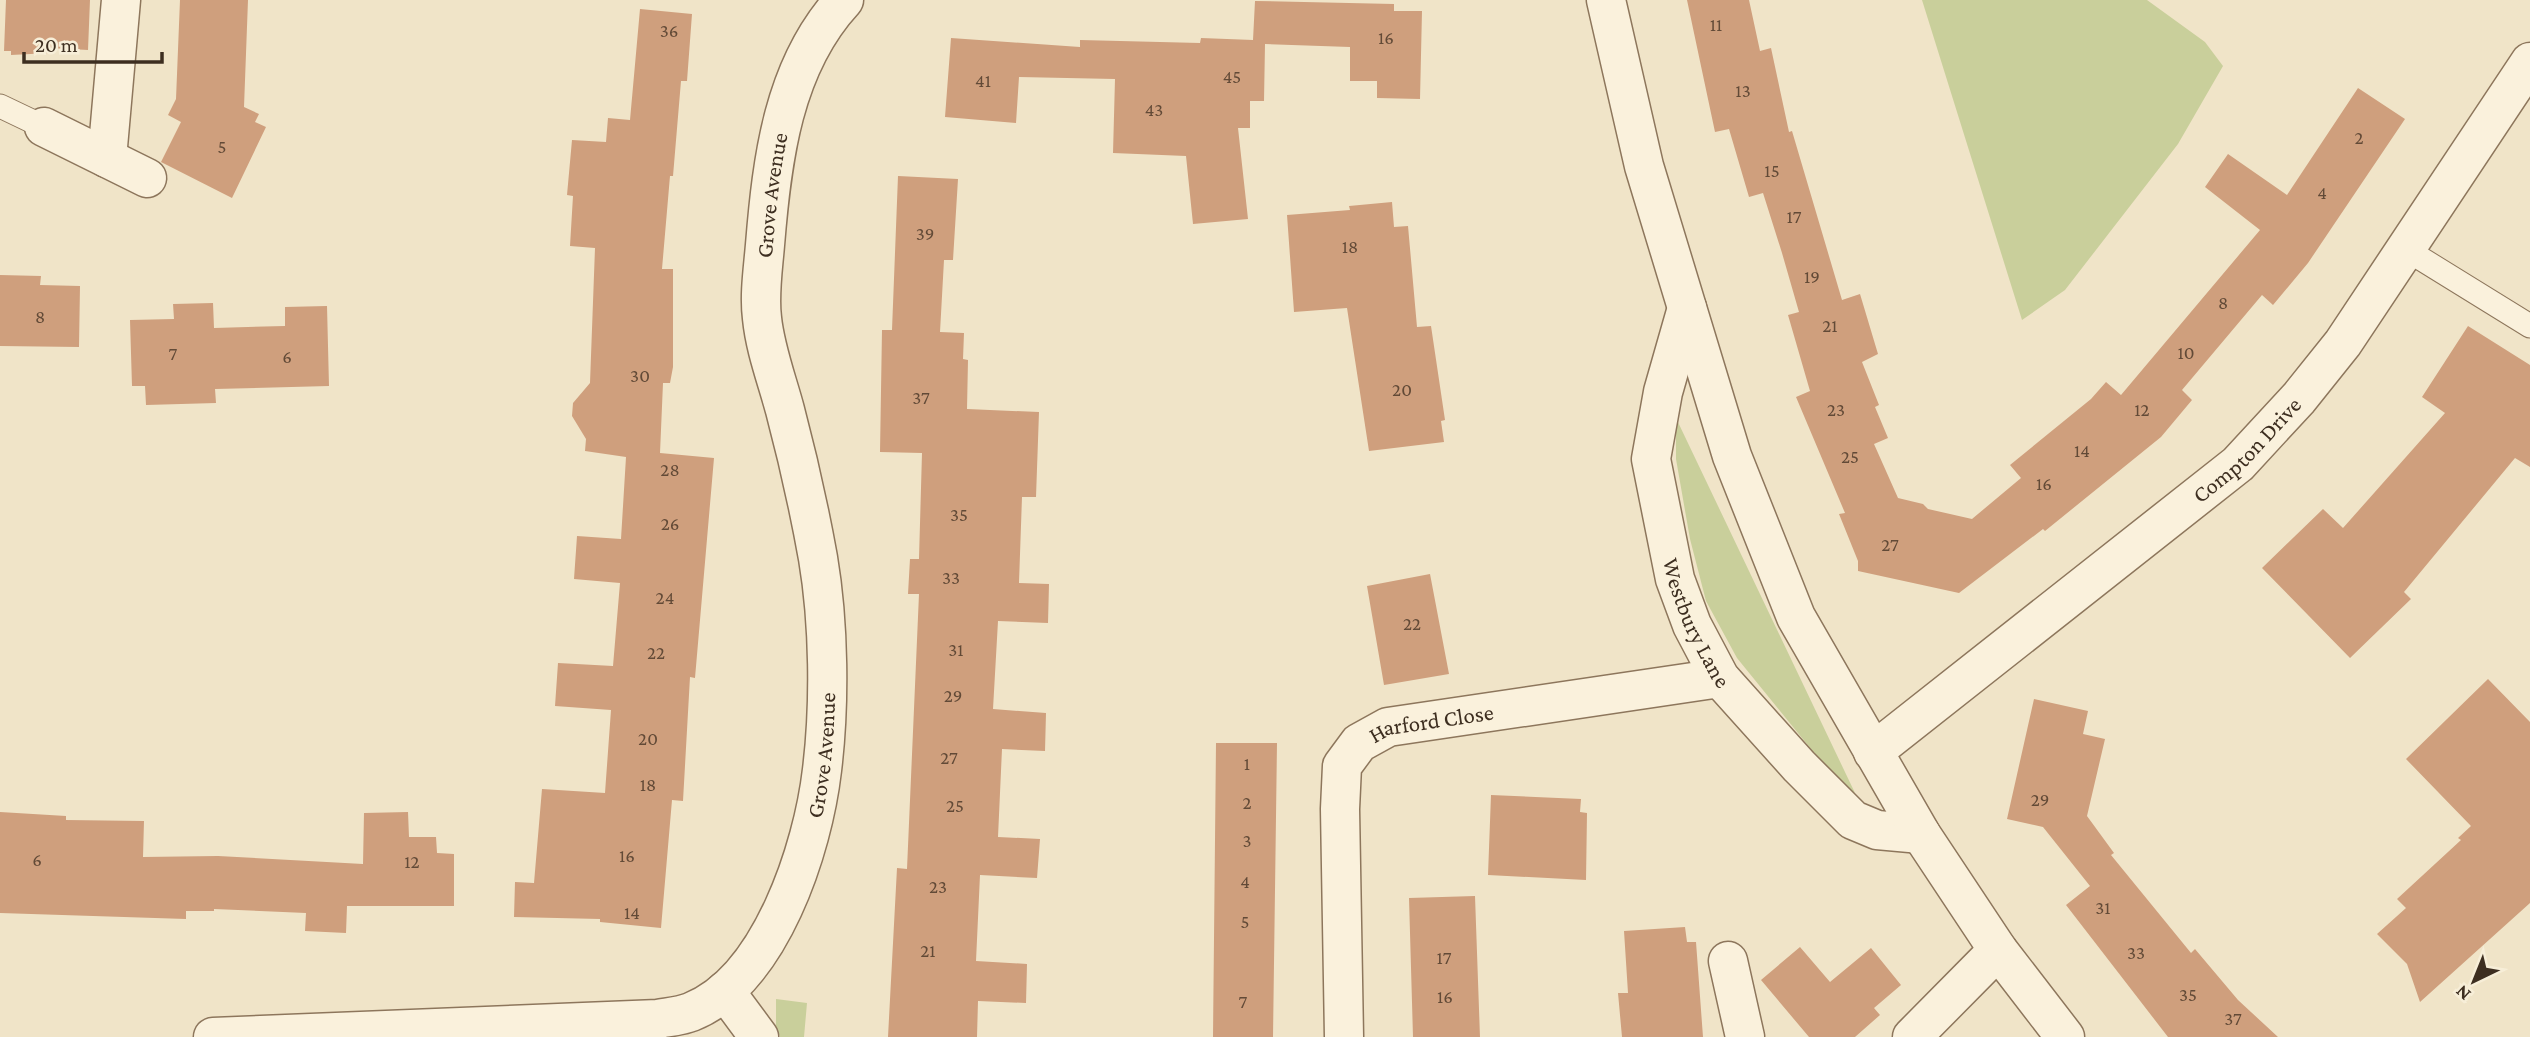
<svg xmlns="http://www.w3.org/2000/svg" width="2530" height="1037" font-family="'Crimson Pro',serif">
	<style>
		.green { fill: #c9cf9b }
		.building { fill: #cf9f7d }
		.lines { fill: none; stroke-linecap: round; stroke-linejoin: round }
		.service-casing { stroke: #8d765c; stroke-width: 25 }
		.minor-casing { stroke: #8d765c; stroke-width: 41 }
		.tertiary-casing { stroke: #8d765c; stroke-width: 41 }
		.service { stroke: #faf1dc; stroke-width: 23 }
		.minor { stroke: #faf1dc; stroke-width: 38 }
		.tertiary { stroke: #faf1dc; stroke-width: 38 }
		.labels { text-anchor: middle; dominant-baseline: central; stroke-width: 5; stroke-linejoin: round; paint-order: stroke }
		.number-label { font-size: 19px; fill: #624a37 }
		.street-label { font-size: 23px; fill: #3d2e20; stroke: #f7eed8 }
	</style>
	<rect width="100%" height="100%" fill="#f0e4c8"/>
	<path class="green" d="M 1922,0 L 2147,0 L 2205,42 L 2223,66 L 2178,144 L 2065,290 L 2022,320 Z
		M 1676,418 L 1855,793 L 1837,781 L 1737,658 L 1706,601 L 1690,539 L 1676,459 Z
		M 776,999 L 807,1003 L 804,1037 L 780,1037 L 776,1026 Z"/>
	<path class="building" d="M 6,0 L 90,0 L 88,50 L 51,48 L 50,53 L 11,55 L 11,51 L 4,51 Z
		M 180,0 L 248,0 L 244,107 L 259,114 L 255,122 L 266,127 L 232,198 L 161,162 L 181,122 L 168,115 L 176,99 Z
		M 1687,0 L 1749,0 L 1760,51 L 1771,48 L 1789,132 L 1792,131 L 1842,300 L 1860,294 L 1878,354 L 1862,362 L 1879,405 L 1875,407 L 1888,438 L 1874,444 L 1898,498 L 1923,504 L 1928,509 L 1972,519 L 2021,478 L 2010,465 L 2091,399 L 2106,382 L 2121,395 L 2260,230 L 2205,187 L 2228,154 L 2287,195 L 2358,88 L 2405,119 L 2308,263 L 2273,305 L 2262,295 L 2182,390 L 2192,400 L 2161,437 L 2045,531 L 2043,529 L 1959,593 L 1858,571 L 1858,561 L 1839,514 L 1845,513 L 1796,397 L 1810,391 L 1788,315 L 1799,312 L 1782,253 L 1763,193 L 1749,197 L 1729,129 L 1715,132 Z
		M 1255,1 L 1394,4 L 1394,11 L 1422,11 L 1420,99 L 1377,98 L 1377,81 L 1350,81 L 1350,47 L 1265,44 L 1264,101 L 1250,101 L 1250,128 L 1238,128 L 1248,219 L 1193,224 L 1186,156 L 1113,153 L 1115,79 L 1019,77 L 1016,123 L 945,117 L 951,38 L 1080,47 L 1080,40 L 1200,43 L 1201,38 L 1253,40 Z
		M 640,9 L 692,14 L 687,81 L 681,81 L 673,176 L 670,176 L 662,269 L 673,269 L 673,367 L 670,383 L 663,383 L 660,453 L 714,458 L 695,678 L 690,677 L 683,801 L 672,800 L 661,928 L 600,922 L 600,919 L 514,917 L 515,882 L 534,883 L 542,789 L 605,793 L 611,710 L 555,706 L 558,663 L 613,666 L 620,583 L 574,579 L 577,536 L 621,539 L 626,457 L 585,451 L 586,439 L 572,416 L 573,403 L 590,383 L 595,248 L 570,246 L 573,196 L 567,195 L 572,140 L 606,142 L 608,118 L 630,120 Z
		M 898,176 L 958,179 L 953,260 L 944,260 L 940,332 L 964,333 L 963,359 L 968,360 L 967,409 L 1039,412 L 1036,497 L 1022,497 L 1019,583 L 1049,584 L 1048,623 L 998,621 L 993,709 L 1046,713 L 1045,751 L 1002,749 L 998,837 L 1040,839 L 1037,878 L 980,875 L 976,961 L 1027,964 L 1026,1003 L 978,1001 L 977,1037 L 888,1037 L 897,868 L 907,869 L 919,594 L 908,594 L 910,559 L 919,559 L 922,453 L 880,452 L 882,330 L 892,330 Z
		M 1392,202 L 1394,227 L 1408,226 L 1417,327 L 1431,326 L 1445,420 L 1441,421 L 1444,442 L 1369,451 L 1347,308 L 1294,312 L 1287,215 L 1350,210 L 1349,206 Z
		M 0,275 L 41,276 L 40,285 L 80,286 L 79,347 L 0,346 Z
		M 213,303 L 214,328 L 285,326 L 285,307 L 327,306 L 329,386 L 215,389 L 216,403 L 146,405 L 145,386 L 132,386 L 130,320 L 174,319 L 173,304 Z
		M 2468,326 L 2530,365 L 2530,467 L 2515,458 L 2404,592 L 2411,599 L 2350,658 L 2262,568 L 2323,509 L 2343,528 L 2445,413 L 2422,397 Z
		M 1430,574 L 1449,674 L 1384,685 L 1367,586 Z
		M 2488,679 L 2530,722 L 2530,903 L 2420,1002 L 2407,964 L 2377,934 L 2406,908 L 2397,899 L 2461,840 L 2458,838 L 2471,826 L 2406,759 Z
		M 2034,699 L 2088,711 L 2083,734 L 2105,739 L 2087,816 L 2114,853 L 2111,855 L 2191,953 L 2195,949 L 2238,1000 L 2278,1037 L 2168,1037 L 2066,905 L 2090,886 L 2043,827 L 2007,819 Z
		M 1216,743 L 1277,743 L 1273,1037 L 1213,1037 Z
		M 1491,795 L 1581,799 L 1580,812 L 1587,813 L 1586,880 L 1488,875 Z
		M 0,812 L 66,816 L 66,820 L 144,821 L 143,857 L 218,856 L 363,864 L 364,813 L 408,812 L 409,837 L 436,837 L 437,853 L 454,854 L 454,906 L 347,906 L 346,933 L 305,931 L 306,913 L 214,909 L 214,911 L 186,911 L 186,919 L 0,913 Z
		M 1475,896 L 1480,1037 L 1413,1037 L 1409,898 Z
		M 1685,927 L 1687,942 L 1696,942 L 1703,1037 L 1622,1037 L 1618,993 L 1628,993 L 1624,931 Z
		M 1800,947 L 1830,982 L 1871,948 L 1901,985 L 1874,1008 L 1880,1015 L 1855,1037 L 1809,1037 L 1761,980 Z"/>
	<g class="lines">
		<g class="service-casing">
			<path id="service" d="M 0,106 L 44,127
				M 2407,250 L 2530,326"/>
		</g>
		<g class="minor-casing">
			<g id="minor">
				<path d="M 44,127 L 147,178"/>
				<path d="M 107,158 L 121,0"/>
				<path id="s1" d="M 1687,308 L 1663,392 L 1651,459 L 1675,579 L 1692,625 L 1720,678 L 1799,766 L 1853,820 L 1877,830 L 1921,834"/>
				<path id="s2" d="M 1873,752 L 2238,464 L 2299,398 L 2343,343 L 2530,62"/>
				<path d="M 1728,961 L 1745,1037"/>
				<path d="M 725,991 L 759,1037"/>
				<path id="s3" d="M 213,1037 L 658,1019 C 669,1017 681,1016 691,1012 C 771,980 813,848 822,770 C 830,705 829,623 818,558 C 809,508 798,459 785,410 C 777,380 765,349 762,318 C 759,295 763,269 765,245 C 772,159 783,66 844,0"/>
				<path id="s4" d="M 1344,1037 L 1340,809 L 1342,766 L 1359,743 L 1388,727 L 1720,678"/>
				<path d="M 1912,1037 L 1998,950"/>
			</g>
		</g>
		<g class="tertiary-casing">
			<path id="tertiary" d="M 1606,0 L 1644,166 L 1732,456 L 1796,617 L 1921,834 L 1998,950 L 2065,1037"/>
		</g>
		<use href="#service" class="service"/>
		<use href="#minor" class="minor"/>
		<use href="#tertiary" class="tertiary"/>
	</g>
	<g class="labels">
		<g class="number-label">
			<text x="1716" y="24">11</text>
			<text x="669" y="30">36</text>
			<text x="1386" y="37">16</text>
			<text x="1232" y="76">45</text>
			<text x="983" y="80">41</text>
			<text x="1743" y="90">13</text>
			<text x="1154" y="109">43</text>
			<text x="2359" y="137">2</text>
			<text x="222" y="146">5</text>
			<text x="1772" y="170">15</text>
			<text x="2322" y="192">4</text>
			<text x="1794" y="216">17</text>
			<text x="925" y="233">39</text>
			<text x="1350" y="246">18</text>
			<text x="1812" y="276">19</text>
			<text x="2223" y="302">8</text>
			<text x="40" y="316">8</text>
			<text x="1830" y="325">21</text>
			<text x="2186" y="352">10</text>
			<text x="173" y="353">7</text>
			<text x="287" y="356">6</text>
			<text x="640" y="375">30</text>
			<text x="1402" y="389">20</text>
			<text x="921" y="397">37</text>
			<text x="1836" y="409">23</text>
			<text x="2142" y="409">12</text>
			<text x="2082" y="450">14</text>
			<text x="1850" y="456">25</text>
			<text x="670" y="469">28</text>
			<text x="2044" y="483">16</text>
			<text x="959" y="514">35</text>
			<text x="670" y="523">26</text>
			<text x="1890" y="544">27</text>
			<text x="951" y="577">33</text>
			<text x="665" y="597">24</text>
			<text x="1412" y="623">22</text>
			<text x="956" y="649">31</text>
			<text x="656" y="652">22</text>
			<text x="953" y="695">29</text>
			<text x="648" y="738">20</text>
			<text x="949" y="757">27</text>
			<text x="1247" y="763">1</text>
			<text x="648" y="784">18</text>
			<text x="2040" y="799">29</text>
			<text x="1247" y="802">2</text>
			<text x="955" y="805">25</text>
			<text x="1247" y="840">3</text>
			<text x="627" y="855">16</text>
			<text x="37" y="859">6</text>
			<text x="412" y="861">12</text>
			<text x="1245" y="881">4</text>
			<text x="938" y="886">23</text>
			<text x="2103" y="907">31</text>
			<text x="632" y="912">14</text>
			<text x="1245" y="921">5</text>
			<text x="928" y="950">21</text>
			<text x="2136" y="952">33</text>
			<text x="1444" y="957">17</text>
			<text x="2188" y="994">35</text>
			<text x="1445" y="996">16</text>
			<text x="1243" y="1001">7</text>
			<text x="2233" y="1018">37</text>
		</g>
		<g class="street-label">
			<text stroke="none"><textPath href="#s3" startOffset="1348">Grove Avenue</textPath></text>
			<text stroke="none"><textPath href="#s2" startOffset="481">Compton Drive</textPath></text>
			<text stroke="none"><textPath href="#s1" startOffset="326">Westbury Lane</textPath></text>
			<text stroke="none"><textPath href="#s4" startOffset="376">Harford Close</textPath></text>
			<text stroke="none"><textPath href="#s3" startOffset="780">Grove Avenue</textPath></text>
		</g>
	</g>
	<g transform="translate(2474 981) rotate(223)" stroke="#f7eed8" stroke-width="5" paint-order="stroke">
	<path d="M0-5L12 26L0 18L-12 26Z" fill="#3d2e20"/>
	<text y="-10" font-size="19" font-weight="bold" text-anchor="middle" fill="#3d2e20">N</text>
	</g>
	<path d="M24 52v10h138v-10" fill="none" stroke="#3d2e20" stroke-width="3.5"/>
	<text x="35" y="52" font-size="21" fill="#3d2e20" stroke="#f7eed8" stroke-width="5" paint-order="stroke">20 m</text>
</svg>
